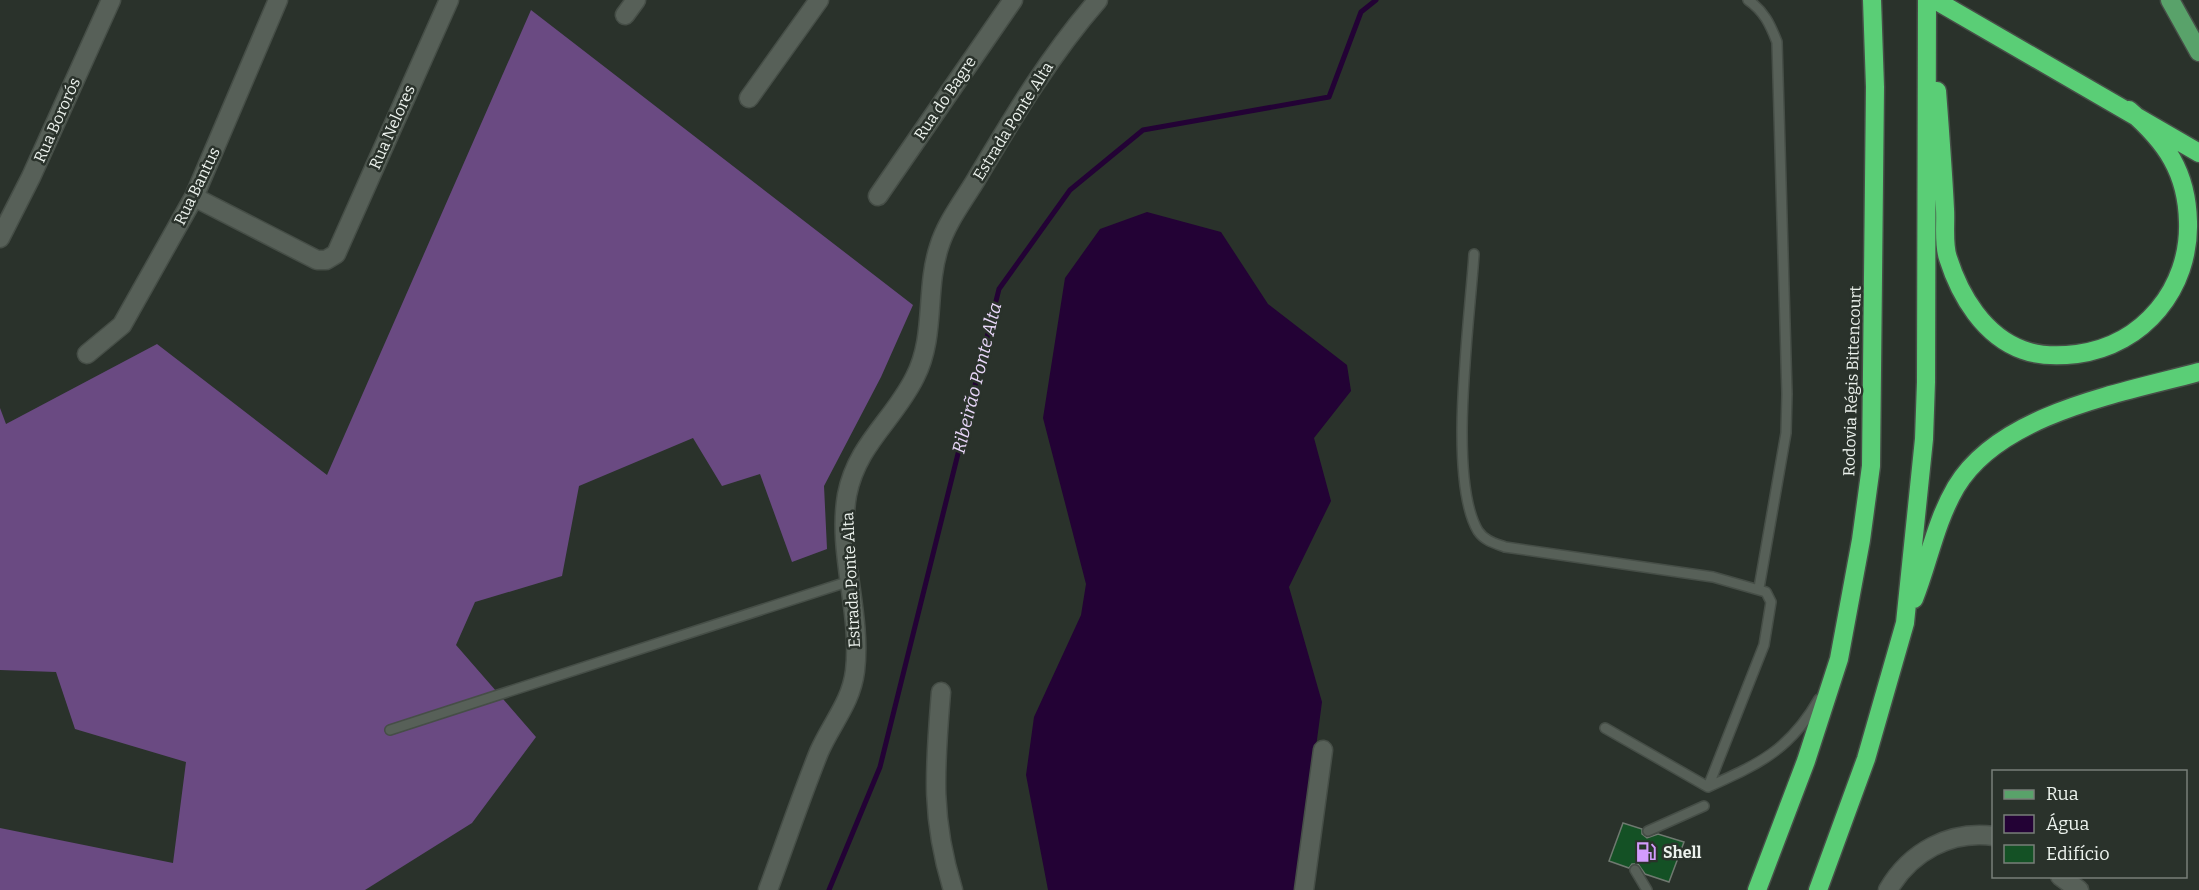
<svg xmlns="http://www.w3.org/2000/svg" width="2199" height="890" font-family="Bitter,serif">
	<style>
		.forest { fill: #6a4a82 }
		.water { fill: #230235 }
		.lines { fill: none; stroke-linecap: round; stroke-linejoin: round }
		.stream { stroke: #230235; stroke-width: 5 }
		.building { fill: #145125; stroke: #6f7970; stroke-width: 1.5 }
		.lane-casing { stroke: #464e47; stroke-width: 12 }
		.street-casing { stroke: #464e47; stroke-width: 21 }
		.primary-casing { stroke: #464e47; stroke-width: 21 }
		.highway-casing { stroke: #464e47; stroke-width: 21 }
		.lane { stroke: #576058; stroke-width: 9 }
		.street { stroke: #576058; stroke-width: 18 }
		.primary { stroke: #59a26a; stroke-width: 18 }
		.highway { stroke: #5ace76; stroke-width: 18 }
		.labels { text-anchor: middle; dominant-baseline: central; stroke-width: 5; stroke-linejoin: round; paint-order: stroke }
		.street-label { font-size: 16px; fill: #ecf2ed; stroke: #2a322b }
		.poi-label { font-size: 16px; font-weight: bold; fill: #ecf2ed; stroke: #2a322b; text-anchor: start }
		.water-label { font-size: 18px; font-style: italic; fill: #e9d7f9; stroke: #2a322b }
	</style>
	<rect width="100%" height="100%" fill="#2a322b"/>
	<path class="forest" d="M 531,10 L 913,305 L 881,377 L 824,486 L 827,549 L 792,562 L 760,474 L 722,486 L 693,438 L 579,486 L 562,576 L 475,602 L 456,645 L 536,737 L 472,823 L 365,890 L 0,890 L 0,828 L 173,863 L 186,762 L 75,729 L 56,672 L 0,670 L 0,408 L 6,424 L 157,344 L 327,475 Z"/>
	<path class="water" d="M 1147,212 L 1221,232 L 1268,304 L 1347,365 L 1351,391 L 1314,438 L 1331,501 L 1289,587 L 1322,702 L 1297,890 L 1048,890 L 1026,775 L 1034,717 L 1081,615 L 1086,584 L 1043,418 L 1065,278 L 1100,229 Z"/>
	<g class="lines">
		<path class="stream" d="M 829,890 L 880,767 L 999,289 L 1070,190 L 1143,130 L 1329,97 L 1361,12 L 1376,0"/>
	</g>
	<path class="building" d="M 1623,823 L 1642,829 L 1642,834 L 1647,838 L 1658,834 L 1684,842 L 1669,882 L 1645,874 L 1638,864 L 1632,864 L 1629,868 L 1609,861 Z"/>
	<g class="lines">
		<g class="lane-casing">
			<path id="lane" d="M 1748,0 C 1764,11 1770,24 1777,42 L 1787,394 L 1786,433 L 1759,588
				M 1474,254 C 1470,319 1447,479 1478,531 C 1485,541 1494,543 1505,547 L 1713,577 L 1766,592 L 1771,602 L 1764,645 L 1708,787
				M 1605,728 L 1708,787
				M 390,730 L 850,581
				M 1708,787 C 1759,764 1790,750 1819,699
				M 1648,831 L 1704,806
				M 1635,870 L 1647,890"/>
		</g>
		<g class="street-casing">
			<path id="street" d="M 625,15 L 636,0
				M 749,98 L 819,0
				M 878,196 L 1013,0
				M 194,197 L 317,260 L 326,260 L 336,254 L 449,0
				M 0,238 L 31,177 L 111,0
				M 87,354 L 122,325 L 194,197 L 278,0
				M 941,692 C 935,767 930,816 953,890
				M 2060,876 L 2079,890
				M 768,890 C 785,844 801,797 819,752 C 831,724 851,703 855,671 C 862,612 837,553 847,495 C 857,444 894,420 915,377 C 936,336 925,290 939,247 C 946,224 961,204 974,183 C 1012,119 1049,56 1098,0
				M 1304,890 L 1323,750
				M 1888,890 C 1910,852 1950,830 1994,836"/>
		</g>
		<g class="primary-casing">
			<path id="primary" d="M 2170,0 L 2199,52"/>
		</g>
		<g class="highway-casing">
			<path id="highway" d="M 1935,0 L 2199,153
				M 1937,91 C 1940,130 1943,169 1945,209 C 1946,224 1943,244 1948,258 C 1960,296 1984,336 2023,350 C 2039,356 2060,356 2077,354 C 2144,345 2190,288 2188,222 C 2187,172 2166,142 2129,110
				M 1914,599 C 1929,561 1935,523 1956,487 C 2000,413 2122,393 2199,372
				M 1757,890 L 1806,761 L 1839,659 L 1861,540 L 1871,466 L 1875,87 L 1872,0
				M 1818,890 L 1866,759 L 1905,623 L 1924,439 L 1926,382 L 1927,0"/>
		</g>
		<use href="#lane" class="lane"/>
		<use href="#street" class="street"/>
		<use href="#primary" class="primary"/>
		<use href="#highway" class="highway"/>
	</g>
	<defs>
		<g id="fuel-bare" transform="scale(1.62)"><path d="M-5.5-6h7V0h2V4h1.3V-2.5L3-4.5l.8-.8L6-3V5H2.5V1h-1V6h-7ZM-4.2-4.7v3.2H.2V-4.7Z" fill="#d39cfd" stroke="#2a322b" stroke-width="2.5" paint-order="stroke"/></g>
	</defs>
	<g fill-rule="evenodd">
		<use href="#fuel-bare" x="1646" y="852"/>
	</g>
	<g class="labels">
		<g class="street-label">
			<text transform="translate(945 98) rotate(-56)">Rua do Bagre</text>
			<text transform="translate(57 120) rotate(-66)">Rua Bororós</text>
			<text transform="translate(1013 121) rotate(-58)">Estrada Ponte Alta</text>
			<text transform="translate(392 127) rotate(-66)">Rua Nelores</text>
			<text transform="translate(197 186) rotate(-64)">Rua Bantus</text>
			<text transform="translate(1852 381) rotate(-88)">Rodovia Régis Bittencourt</text>
			<text transform="translate(851 580) rotate(-93)">Estrada Ponte Alta</text>
		</g>
		<g class="poi-label">
			<text x="1663" y="852">Shell</text>
		</g>
		<g class="water-label">
			<text transform="translate(977 378) rotate(-76)">Ribeirão Ponte Alta</text>
		</g>
	</g>
	<rect x="1992" y="770" width="195" height="108" fill="#2a322b" stroke="#787f79" stroke-width="1.5"/>
	<rect x="2004" y="790" width="30" height="9" fill="#59a26a" stroke="#787f79" stroke-width="1.5"/>
	<text x="2046" y="800" font-size="18" fill="#ecf2ed">Rua</text>
	<rect x="2004" y="815" width="30" height="18" fill="#230235" stroke="#787f79" stroke-width="1.5"/>
	<text x="2046" y="830" font-size="18" fill="#ecf2ed">Água</text>
	<rect x="2004" y="845" width="30" height="18" fill="#145125" stroke="#787f79" stroke-width="1.5"/>
	<text x="2046" y="860" font-size="18" fill="#ecf2ed">Edifício</text>
</svg>
